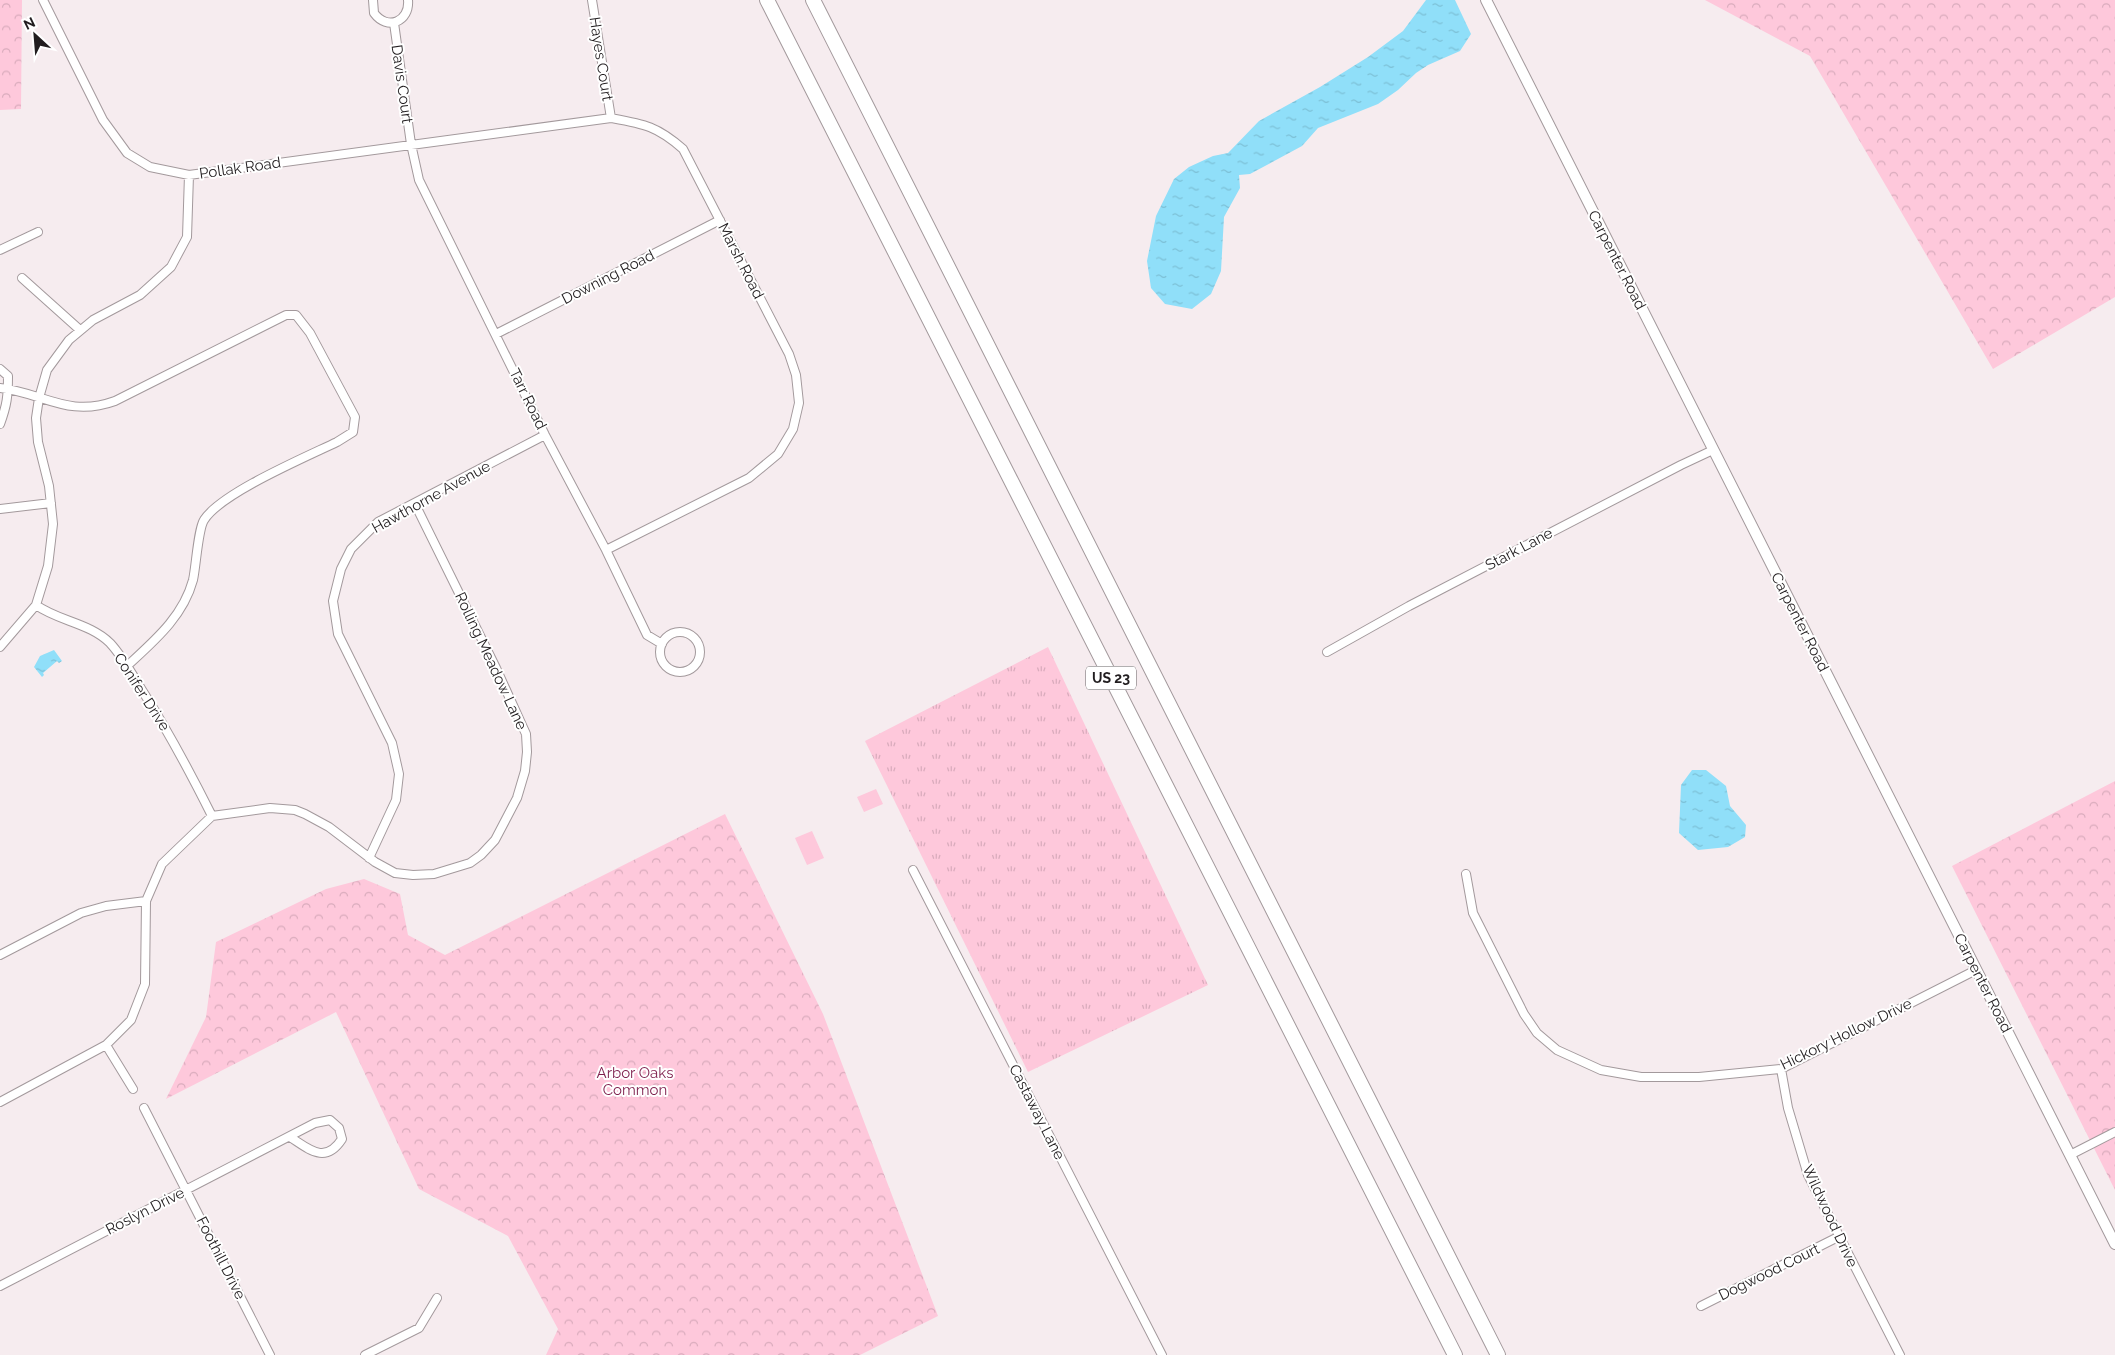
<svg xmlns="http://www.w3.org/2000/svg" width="2115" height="1355" font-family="Raleway,sans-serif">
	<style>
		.grass { fill: url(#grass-tufts) }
		.forest { fill: url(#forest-crowns) }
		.garden { fill: #fec8db }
		.water { fill: url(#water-ripples) }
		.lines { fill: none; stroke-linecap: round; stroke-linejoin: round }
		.minor-casing { stroke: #a3999c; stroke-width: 10 }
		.secondary-casing { stroke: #a3999c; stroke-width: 12 }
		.motorway-casing { stroke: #a3999c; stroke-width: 16 }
		.minor { stroke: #fff; stroke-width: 8 }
		.secondary { stroke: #fff; stroke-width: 10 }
		.motorway { stroke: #fff; stroke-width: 14 }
		.labels { text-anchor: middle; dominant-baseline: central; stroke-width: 4; stroke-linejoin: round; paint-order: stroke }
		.shield { fill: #fff; stroke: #646162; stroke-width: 1 }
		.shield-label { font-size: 14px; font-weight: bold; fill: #211d1f }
		.street-label { font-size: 15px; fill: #211d1f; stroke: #fff }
		.park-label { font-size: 15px; fill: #7e1f4d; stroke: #fff }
	</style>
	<defs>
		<pattern id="grass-tufts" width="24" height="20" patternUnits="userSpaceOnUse" patternTransform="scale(1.25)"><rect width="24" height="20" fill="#fec8db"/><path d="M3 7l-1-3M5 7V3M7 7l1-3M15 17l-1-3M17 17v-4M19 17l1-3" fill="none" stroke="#d9abbc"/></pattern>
		<pattern id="forest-crowns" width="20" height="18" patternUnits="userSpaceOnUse" patternTransform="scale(1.25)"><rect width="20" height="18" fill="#fec8db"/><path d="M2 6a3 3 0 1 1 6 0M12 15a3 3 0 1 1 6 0" fill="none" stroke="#d9abbc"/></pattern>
		<pattern id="water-ripples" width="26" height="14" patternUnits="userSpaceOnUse" patternTransform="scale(1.25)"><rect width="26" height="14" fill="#90dff9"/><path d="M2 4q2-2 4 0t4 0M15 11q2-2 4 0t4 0" fill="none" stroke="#7cbfd5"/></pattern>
	</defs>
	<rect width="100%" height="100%" fill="#f6ecef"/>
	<path class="grass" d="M 1048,647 L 1208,985 L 1028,1072 L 865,741 Z"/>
	<path class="forest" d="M 0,0 L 22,0 L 21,109 L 0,110 Z
		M 1705,0 L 2115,0 L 2115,297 L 1993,369 L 1810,56 Z
		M 2115,781 L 2115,1190 L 1952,866 Z
		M 725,814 L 823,1014 L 938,1316 L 860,1355 L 546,1355 L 558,1329 L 508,1236 L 419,1189 L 336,1012 L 166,1099 L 206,1017 L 216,942 L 326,889 L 364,879 L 400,894 L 408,935 L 445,955 Z"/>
	<path class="garden" d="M 876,789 L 883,804 L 864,812 L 857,797 Z
		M 812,831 L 824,858 L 807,865 L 795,838 Z"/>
	<path class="water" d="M 1426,0 L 1455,0 L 1471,34 L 1460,51 L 1428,65 L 1416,73 L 1398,90 L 1378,104 L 1318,128 L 1302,146 L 1250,174 L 1239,175 L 1240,188 L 1224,217 L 1221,271 L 1211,294 L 1192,309 L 1165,304 L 1151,288 L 1147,261 L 1156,216 L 1174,179 L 1189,167 L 1213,156 L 1228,153 L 1259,121 L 1320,87 L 1368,57 L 1403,31 Z
		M 54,650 L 62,661 L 59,663 L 57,661 L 43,673 L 44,675 L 42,677 L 34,667 L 40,656 Z
		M 1692,770 L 1706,770 L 1726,786 L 1730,806 L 1746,825 L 1745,837 L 1728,847 L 1698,850 L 1679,833 L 1681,785 Z"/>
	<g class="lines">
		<g class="minor-casing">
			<path id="minor" d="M 43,0 L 103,120 L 127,153 L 150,167 L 189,175 L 611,118 C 644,124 657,126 683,149 L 789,354 L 796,375 L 799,403 L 793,429 L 778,454 L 749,478 L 606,550
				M 373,0 L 374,13 C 387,31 410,22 408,0
				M 592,0 L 611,118
				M 394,23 L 411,144 L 419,180 L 545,435 L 606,550 L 647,635 L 662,644
				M 0,250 L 38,232
				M 22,278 L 80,330
				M 496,334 L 720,220
				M 0,369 L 8,376 C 8,396 7,405 0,424
				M 0,388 C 44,393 68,418 115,401 L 286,315 L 296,315 L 310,333 L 355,417 L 353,432 L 337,442 C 306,457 221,493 204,520 C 198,529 196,567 193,580 C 183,617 154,641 127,666
				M 0,509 L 51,503
				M 36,605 C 58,621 90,623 110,643 C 122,656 131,672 140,687 C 167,729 190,772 212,816
				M660 652a20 20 0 1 1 40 0a20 20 0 1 1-40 0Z
				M 0,647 L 36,605 L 48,566 L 53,524 L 49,486 L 38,442 L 36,418 L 39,398 L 47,370 L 69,340 L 93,320 L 140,295 L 171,267 L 187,237 L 189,175
				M 1327,652 L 1409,606 L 1681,465 L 1713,450
				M 369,858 L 396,800 L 399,774 L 392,743 L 338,634 L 333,601 L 341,569 L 351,549 L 378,522 L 545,435
				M 913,870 L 1162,1355
				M 1466,874 L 1473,913 L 1524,1014 L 1537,1033 L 1557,1050 L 1601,1070 L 1641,1077 L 1699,1077 L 1781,1069 L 1976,970
				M 0,955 L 81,913 L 106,906 L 146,901
				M 106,1045 L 133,1089
				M 1781,1069 L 1788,1108 L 1808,1175 L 1900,1355
				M 0,1102 L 106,1045 L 131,1020 L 145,984 L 146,901 L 162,864 L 212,816 L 270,808 L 295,810 L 305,814 L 329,827 L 375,862 L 395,873 L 413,875 L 434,874 L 470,863 L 481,855 L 495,840 L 517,798 L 525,771 L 527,752 L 526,734 L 496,668 L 415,504
				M 144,1108 L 270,1355
				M 2070,1155 L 2115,1132
				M 0,1286 L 315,1123 L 330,1120 L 339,1128 L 342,1139 C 325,1165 309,1149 290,1137
				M 1701,1306 L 1838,1237
				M 365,1355 L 419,1328 L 437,1298"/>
		</g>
		<g class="secondary-casing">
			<path id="secondary" d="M 1486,0 L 2115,1244"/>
		</g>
		<g class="motorway-casing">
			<path id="motorway" d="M 767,0 L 1455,1355
				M 813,0 L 1498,1355"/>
		</g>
		<use href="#minor" class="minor"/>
		<use href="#secondary" class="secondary"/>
		<use href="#motorway" class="motorway"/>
	</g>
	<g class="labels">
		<rect class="shield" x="1086" y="666.5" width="50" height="23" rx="4"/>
		<g class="shield-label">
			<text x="1111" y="678">US 23</text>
		</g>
		<g class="street-label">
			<text transform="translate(601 59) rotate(81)">Hayes Court</text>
			<text transform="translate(402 84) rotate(82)">Davis Court</text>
			<text transform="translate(240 168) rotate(-8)">Pollak Road</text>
			<text transform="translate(1617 260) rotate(63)">Carpenter Road</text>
			<text transform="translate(741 261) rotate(63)">Marsh Road</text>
			<text transform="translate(608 277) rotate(-27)">Downing Road</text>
			<text transform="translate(528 399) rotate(64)">Tarr Road</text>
			<text transform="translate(431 497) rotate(-29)">Hawthorne Avenue</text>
			<text transform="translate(1519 549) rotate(-28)">Stark Lane</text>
			<text transform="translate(1800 622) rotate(63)">Carpenter Road</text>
			<text transform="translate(491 661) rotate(65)">Rolling Meadow Lane</text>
			<text transform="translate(142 692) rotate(57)">Conifer Drive</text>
			<text transform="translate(1983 983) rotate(63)">Carpenter Road</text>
			<text transform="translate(1846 1034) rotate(-26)">Hickory Hollow Drive</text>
			<text transform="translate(1037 1112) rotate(63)">Castaway Lane</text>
			<text transform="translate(145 1211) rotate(-27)">Roslyn Drive</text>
			<text transform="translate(1830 1216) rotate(65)">Wildwood Drive</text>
			<text transform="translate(221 1258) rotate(63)">Foothill Drive</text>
			<text transform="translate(1769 1272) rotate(-26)">Dogwood Court</text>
		</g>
		<g class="park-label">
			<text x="635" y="1073">Arbor Oaks<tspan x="635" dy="17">Common</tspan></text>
		</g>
	</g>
	<g transform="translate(35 35) rotate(334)" stroke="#ffffff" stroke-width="4" paint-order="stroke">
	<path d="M0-4L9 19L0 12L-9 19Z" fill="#211d1f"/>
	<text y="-8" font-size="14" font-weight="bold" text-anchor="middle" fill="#211d1f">N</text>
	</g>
</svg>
